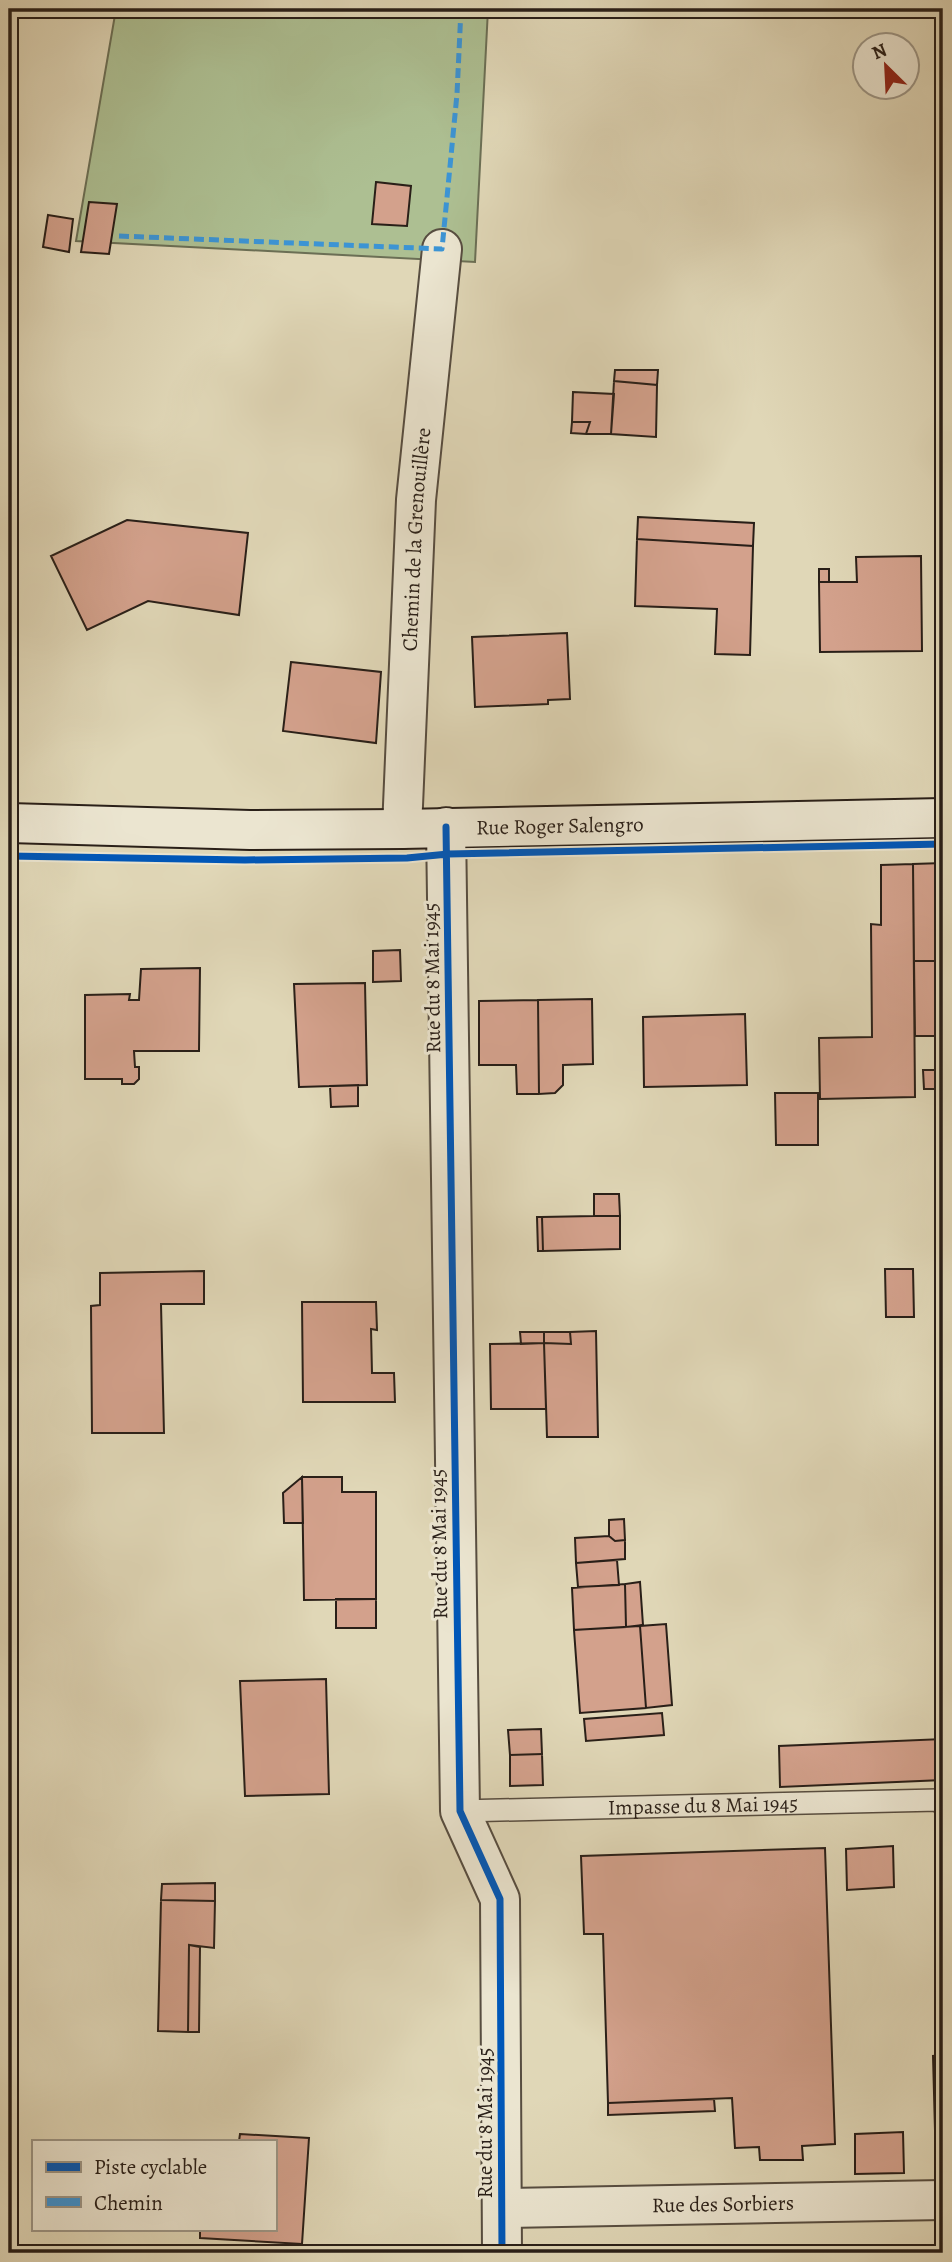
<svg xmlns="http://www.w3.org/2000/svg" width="952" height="2262" font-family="Alegreya,serif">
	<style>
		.green { fill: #adbf92; stroke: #6b6f55; stroke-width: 2 }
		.building { fill: #d3a18c; stroke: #291f18; stroke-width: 2 }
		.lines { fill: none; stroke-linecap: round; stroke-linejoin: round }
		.lane-casing { stroke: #574d40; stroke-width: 24 }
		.street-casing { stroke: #574d40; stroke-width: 42 }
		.secondary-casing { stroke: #291f18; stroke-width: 42 }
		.lane { stroke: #ebe5d0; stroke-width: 21 }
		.street { stroke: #ebe5d0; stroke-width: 38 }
		.secondary { stroke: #ebe5d0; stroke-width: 38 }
		.quiet { stroke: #3c94d4; stroke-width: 5; stroke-dasharray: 10 5; stroke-linecap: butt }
		.cycleway-casing { stroke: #ebe5d0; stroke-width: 11 }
		.cycleway { stroke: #0057b8; stroke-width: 7 }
		.labels { text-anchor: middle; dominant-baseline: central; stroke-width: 6; stroke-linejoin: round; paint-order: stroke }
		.street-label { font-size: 21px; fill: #291f18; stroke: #ebe5d0 }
	</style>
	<rect width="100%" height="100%" fill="#e0d7b7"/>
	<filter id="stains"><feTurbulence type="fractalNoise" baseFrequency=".00286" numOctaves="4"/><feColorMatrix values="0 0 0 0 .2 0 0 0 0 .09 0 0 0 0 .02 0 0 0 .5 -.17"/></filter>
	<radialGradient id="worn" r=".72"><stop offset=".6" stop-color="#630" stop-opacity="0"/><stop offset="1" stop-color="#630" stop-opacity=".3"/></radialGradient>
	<path class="green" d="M 116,9 L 488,9 L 475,262 L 76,241 Z"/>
	<path class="building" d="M 376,182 L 411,186 L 407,226 L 372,224 Z
		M 89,202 L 117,204 L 109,254 L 81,252 Z
		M 48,215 L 73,219 L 69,252 L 43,247 Z
		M 938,278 L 943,278 L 943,295 L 939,295 Z
		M 615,370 L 658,370 L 657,385 L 614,381 Z
		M 614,381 L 657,385 L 656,437 L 611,434 Z
		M 573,392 L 614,394 L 611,434 L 586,434 L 590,422 L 572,422 Z
		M 572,422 L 590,422 L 586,434 L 571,433 Z
		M 638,517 L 754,523 L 753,546 L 637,539 Z
		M 127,520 L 248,533 L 239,615 L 148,601 L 87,630 L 51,556 Z
		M 637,539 L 753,546 L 750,655 L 715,654 L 717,609 L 635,606 Z
		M 921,556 L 922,651 L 820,652 L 819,582 L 857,582 L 856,557 Z
		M 819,569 L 829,569 L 829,582 L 819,582 Z
		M 567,633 L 570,699 L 548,700 L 548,704 L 475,707 L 472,637 Z
		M 291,662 L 381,672 L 376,743 L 283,731 Z
		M 943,863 L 943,961 L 914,961 L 913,864 Z
		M 913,864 L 915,1097 L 820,1099 L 819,1038 L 872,1037 L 871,924 L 881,925 L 881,865 Z
		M 400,950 L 401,981 L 373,982 L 373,951 Z
		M 914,961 L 943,961 L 943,1036 L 915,1036 Z
		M 200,968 L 199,1051 L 134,1051 L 135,1067 L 139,1067 L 139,1079 L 134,1084 L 122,1084 L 122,1079 L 85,1079 L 85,995 L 130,994 L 129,1000 L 139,1000 L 141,969 Z
		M 365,983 L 367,1085 L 299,1087 L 294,984 Z
		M 592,999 L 593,1064 L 563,1065 L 563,1085 L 555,1093 L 539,1094 L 538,1000 Z
		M 538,1000 L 539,1094 L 517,1094 L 516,1065 L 479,1065 L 479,1001 Z
		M 745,1014 L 747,1085 L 644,1087 L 643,1017 Z
		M 923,1070 L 943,1070 L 943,1089 L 924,1089 Z
		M 358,1085 L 358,1106 L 331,1107 L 330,1086 Z
		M 775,1093 L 818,1093 L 818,1145 L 776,1145 Z
		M 594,1194 L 619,1194 L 620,1216 L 594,1216 Z
		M 594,1216 L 620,1216 L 620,1249 L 543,1251 L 542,1217 Z
		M 537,1217 L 542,1217 L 543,1251 L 538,1251 Z
		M 885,1269 L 913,1269 L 914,1317 L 886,1317 Z
		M 204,1271 L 204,1304 L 161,1304 L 164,1433 L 92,1433 L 91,1306 L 100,1305 L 100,1273 Z
		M 302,1302 L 376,1302 L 377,1330 L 371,1329 L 372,1373 L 394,1373 L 395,1402 L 303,1402 Z
		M 596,1331 L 598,1437 L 547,1437 L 544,1343 L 571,1344 L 570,1332 Z
		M 520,1332 L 544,1332 L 544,1343 L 521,1344 Z
		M 544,1332 L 570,1332 L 571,1344 L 544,1343 Z
		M 544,1343 L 546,1409 L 491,1409 L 490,1344 Z
		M 302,1477 L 303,1523 L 284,1523 L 283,1493 Z
		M 302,1477 L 342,1477 L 342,1492 L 376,1492 L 376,1599 L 304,1600 Z
		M 624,1519 L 625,1540 L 615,1541 L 609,1536 L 609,1520 Z
		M 609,1536 L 615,1541 L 625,1540 L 625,1559 L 576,1563 L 575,1538 Z
		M 617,1560 L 619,1585 L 578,1587 L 576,1563 Z
		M 640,1582 L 643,1625 L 626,1627 L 625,1584 Z
		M 625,1584 L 626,1627 L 574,1630 L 572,1588 Z
		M 336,1599 L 376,1599 L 376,1628 L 336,1628 Z
		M 666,1624 L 672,1705 L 646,1708 L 640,1626 Z
		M 640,1626 L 646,1708 L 580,1713 L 574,1630 Z
		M 326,1679 L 329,1794 L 245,1796 L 240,1681 Z
		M 662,1713 L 664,1735 L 586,1741 L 584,1719 Z
		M 541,1729 L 542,1754 L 510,1755 L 508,1730 Z
		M 943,1739 L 943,1780 L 780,1787 L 779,1746 Z
		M 542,1754 L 543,1785 L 510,1786 L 510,1755 Z
		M 893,1846 L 894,1887 L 847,1890 L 846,1849 Z
		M 825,1848 L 835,2144 L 802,2146 L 803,2160 L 760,2160 L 759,2147 L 735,2148 L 732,2098 L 608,2103 L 603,1934 L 584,1934 L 581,1856 Z
		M 215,1883 L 215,1901 L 161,1900 L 162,1884 Z
		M 161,1900 L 215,1901 L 214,1948 L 189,1945 L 188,2032 L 158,2031 Z
		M 189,1945 L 200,1947 L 199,2032 L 188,2032 Z
		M 943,2055 L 943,2130 L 935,2130 L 933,2056 Z
		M 714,2099 L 715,2111 L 608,2115 L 608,2103 Z
		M 903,2132 L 904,2173 L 855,2174 L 855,2134 Z
		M 240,2134 L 309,2138 L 302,2244 L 200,2238 L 200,2229 L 275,2229 L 275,2141 L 239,2141 Z"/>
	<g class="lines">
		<g class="lane-casing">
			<g id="lane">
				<path id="s1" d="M 460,1811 L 938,1800 L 943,1805"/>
			</g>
		</g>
		<g class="street-casing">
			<g id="street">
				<path d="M 446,827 L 460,1811 L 500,1899 L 502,2253"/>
				<path id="s2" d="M 402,829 L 416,500 L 442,249"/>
				<path id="s3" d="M 503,2208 L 943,2200"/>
			</g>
		</g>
		<g class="secondary-casing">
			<g id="secondary">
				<path id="s4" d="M 9,823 L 250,830 L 402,829 L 943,818"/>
			</g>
		</g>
		<use href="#lane" class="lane"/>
		<use href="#street" class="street"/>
		<use href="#secondary" class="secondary"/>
		<path class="quiet" d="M 119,236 L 442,249 L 457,94 L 461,9"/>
		<g class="cycleway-casing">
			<path id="cycleway" d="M 446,827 L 460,1811 L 500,1899 L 502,2253
				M 9,856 L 245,860 L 407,858 L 448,854 L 943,844"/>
		</g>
		<use href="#cycleway" class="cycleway"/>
	</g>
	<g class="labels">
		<g class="street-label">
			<text stroke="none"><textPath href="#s2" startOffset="290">Chemin de la Grenouillère</textPath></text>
			<text stroke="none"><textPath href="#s4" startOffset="551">Rue Roger Salengro</textPath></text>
			<text transform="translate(432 978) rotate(-91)">Rue du 8 Mai 1945</text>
			<text transform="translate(439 1544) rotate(-91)">Rue du 8 Mai 1945</text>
			<text stroke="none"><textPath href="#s1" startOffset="243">Impasse du 8 Mai 1945</textPath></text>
			<text transform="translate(485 2123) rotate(-90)">Rue du 8 Mai 1945</text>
			<text stroke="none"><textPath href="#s3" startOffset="220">Rue des Sorbiers</textPath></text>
		</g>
	</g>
	<rect width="952" height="2262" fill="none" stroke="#e0d7b7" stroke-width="35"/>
	<rect x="10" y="10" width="931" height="2241" fill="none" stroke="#291f18" stroke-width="3.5"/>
	<rect x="18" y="18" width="917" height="2227" fill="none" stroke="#291f18" stroke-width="2"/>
	<rect x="32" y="2140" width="245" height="91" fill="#ebe5d0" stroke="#9d9686" stroke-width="2"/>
	<rect x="46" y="2162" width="35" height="10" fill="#0057b8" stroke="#9d9686" stroke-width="2"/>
	<text x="94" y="2174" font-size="21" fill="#291f18">Piste cyclable</text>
	<rect x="46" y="2197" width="35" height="10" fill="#3c94d4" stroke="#9d9686" stroke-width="2"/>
	<text x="94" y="2210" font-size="21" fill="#291f18">Chemin</text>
	<g transform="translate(886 66) rotate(336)"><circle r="33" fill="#ebe5d0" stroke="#9d9686" stroke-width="2"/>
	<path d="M0-5L12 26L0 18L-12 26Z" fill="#8f2418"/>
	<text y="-10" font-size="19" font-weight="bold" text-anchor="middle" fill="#291f18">N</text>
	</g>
	<rect width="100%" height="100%" filter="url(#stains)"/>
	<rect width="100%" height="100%" fill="url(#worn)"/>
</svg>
